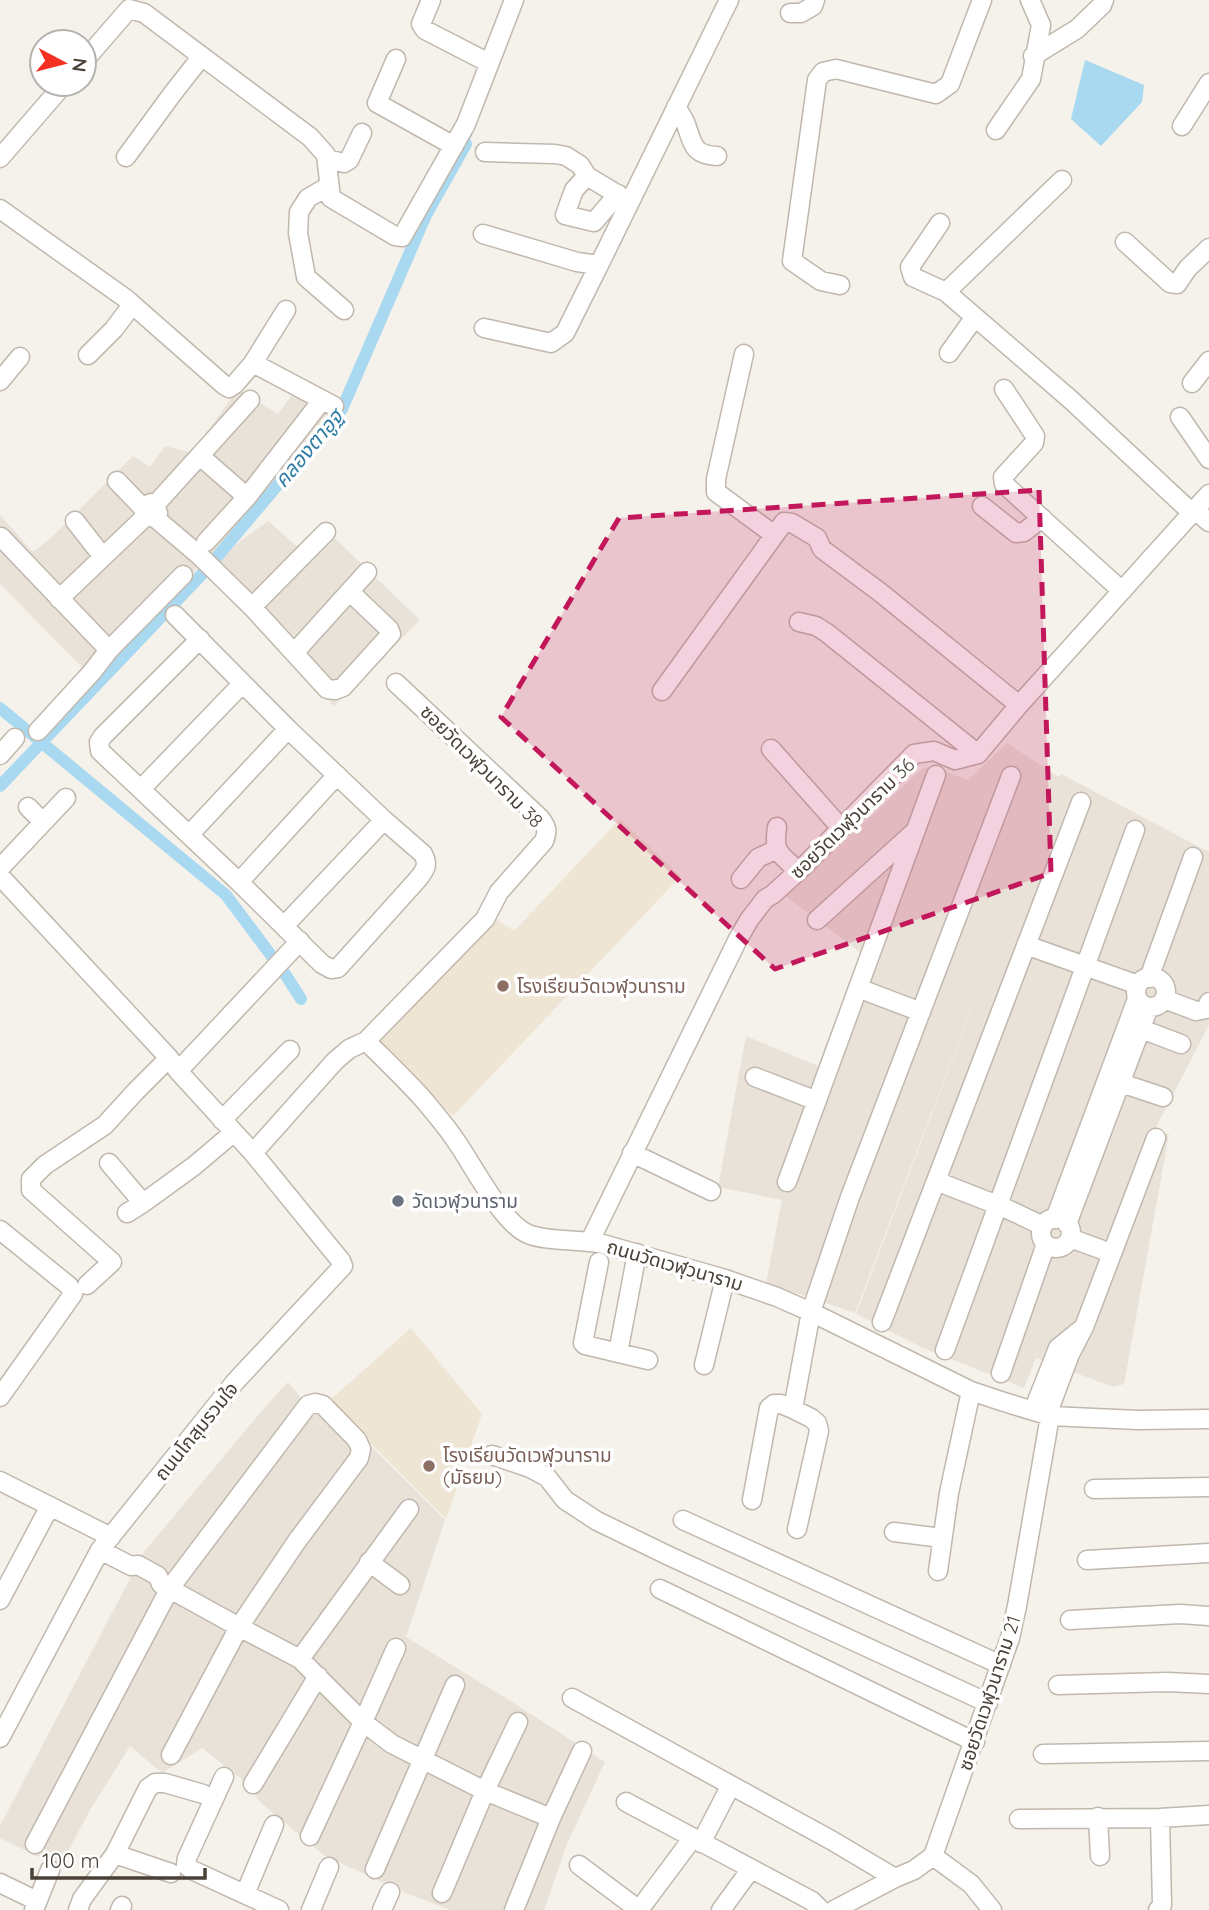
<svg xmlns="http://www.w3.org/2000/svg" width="1209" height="1910" font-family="Quicksand,'Noto Sans Thai',sans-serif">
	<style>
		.residential { fill: #e9e2d9 }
		.education { fill: #eee5d5 }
		.water { fill: #a9d9f0 }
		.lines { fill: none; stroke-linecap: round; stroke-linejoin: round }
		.stream { stroke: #a9d9f0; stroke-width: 3.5 }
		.canal { stroke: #a9d9f0; stroke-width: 12 }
		.minor-casing { stroke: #c0b8ad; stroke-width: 21 }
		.minor { stroke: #fff; stroke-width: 18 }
		.marked { fill: #c2185b; fill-opacity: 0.2; stroke: #c2185b; stroke-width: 5; stroke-dasharray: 14 9; stroke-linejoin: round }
		.education-dot { fill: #8d6e63; stroke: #fff; stroke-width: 2.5 }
		.worship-dot { fill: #6b7280; stroke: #fff; stroke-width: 2.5 }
		.labels { text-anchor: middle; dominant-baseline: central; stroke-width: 7; stroke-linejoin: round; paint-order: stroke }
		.street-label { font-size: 19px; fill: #494138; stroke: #fff }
		.education-label { font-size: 19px; fill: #785e54; stroke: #fff; text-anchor: start }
		.worship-label { font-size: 19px; fill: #5b616d; stroke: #fff; text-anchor: start }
		.water-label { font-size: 21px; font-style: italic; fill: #2f7da4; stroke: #fff }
	</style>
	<rect width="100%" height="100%" fill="#f5f1eb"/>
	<path class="residential" d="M 238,389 L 278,414 L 295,391 L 333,410 L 304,458 L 218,549 L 223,554 L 268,521 L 299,548 L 322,526 L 420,620 L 334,706 L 199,567 L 91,676 L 0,584 L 0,515 L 33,552 L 51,538 L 133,456 L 150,467 L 165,446 L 192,453 Z
		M 1007,743 L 1059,777 L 1061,774 L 1209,852 L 1209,1025 L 1154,1131 L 1169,1134 L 1124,1384 L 1113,1387 L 1036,1358 L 1024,1388 L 923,1348 L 856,1314 L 1015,894 L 855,1313 L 766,1283 L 782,1200 L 718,1187 L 746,1036 L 818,1066 L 861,953 L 785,896 L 923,768 L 933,767 L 968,780 Z
		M 288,1382 L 301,1398 L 308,1394 L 319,1395 L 329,1404 L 445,1520 L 406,1637 L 509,1700 L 605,1762 L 567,1844 L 544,1910 L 451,1910 L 411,1895 L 325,1856 L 261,1803 L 244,1781 L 202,1748 L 162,1773 L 130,1746 L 90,1810 L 60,1867 L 0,1838 L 0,1826 L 144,1552 L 265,1407 Z"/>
	<path class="education" d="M 620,819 L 681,876 L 453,1116 L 378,1040 L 495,918 L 514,931 Z
		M 411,1328 L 482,1414 L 446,1519 L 329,1401 Z"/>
	<path class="water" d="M 1085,60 L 1144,85 L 1142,102 L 1101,146 L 1071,119 Z"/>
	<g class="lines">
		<path class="stream" d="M 466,144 L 471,133"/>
		<path class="canal" d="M 0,708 L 226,895 L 285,974 L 301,999
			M 0,786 L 205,571 L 342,409 L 426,215 L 466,144"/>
		<g class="minor-casing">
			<path id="minor" d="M 431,0 L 421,24 L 425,30 L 489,63
				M 790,13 L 801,13 L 813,6 L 815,0
				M 1033,56 L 1077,29 L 1102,5 L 1104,0
				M 396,59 L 377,103 L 454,146
				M 84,61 L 129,9 L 144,13 L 310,137 L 326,155 L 331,198 L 395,236 L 402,237 L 466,124 L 514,0
				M 676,107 C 679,112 683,117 685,122 C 693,142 691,155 717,156
				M 1182,126 L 1209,83
				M 996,130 L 1031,79 L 1041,25 L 1030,0
				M 485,152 L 555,154 L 566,156 L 580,165 L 587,176 L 630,202
				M 126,157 L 173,93 L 202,56
				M 0,158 L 64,84
				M 327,159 L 344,163 L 349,160 L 362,133
				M 587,176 L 574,190 L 565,215 L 594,222 L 618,194
				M 329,186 L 308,198 L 299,212 L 298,233 L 306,277 L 344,310
				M 0,209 L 125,298 L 224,385 L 229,388 L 235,384 L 253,363 L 334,406
				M 940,223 L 910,267 L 913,277 L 946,292 L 1071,400 L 1191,512
				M 483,234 L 577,262 L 599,265 L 729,0
				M 1125,242 L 1170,283 L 1177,284 L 1188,268 L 1209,248
				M 840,285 L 821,281 L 792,261 L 817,80 L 823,72 L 836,69 L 936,94 L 950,84 L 982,0
				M 946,292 L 1062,180
				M 484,328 L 551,343 L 565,333 L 599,265
				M 949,353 L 975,317
				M 744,354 L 716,479 L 716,492 L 773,534
				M 88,355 L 114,329 L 132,305
				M 253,363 L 286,310
				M 0,381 L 20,357
				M 1192,383 L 1209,361
				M 1004,389 L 1035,436 L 1034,443 L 1003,477 L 1004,484 L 1122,591
				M 1180,417 L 1209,459
				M 200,456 L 247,497
				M 117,481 L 144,509
				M 155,505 L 158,513 L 154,517 L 147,517 L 144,512 L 146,505 L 151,503 L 155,505 L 250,400
				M 982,506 L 1016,533 L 1024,532 L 1042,518
				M 1194,509 L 1209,522
				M 154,517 L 200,556 L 252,607 L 327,689 L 335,690 L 343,687 L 391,634 L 389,629 L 350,592
				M 75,521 L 103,557
				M 1,537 L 109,650 L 183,575
				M 206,542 L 247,497 L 316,408
				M 59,599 L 146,516
				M 252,607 L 326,532
				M 175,615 L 288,729 L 384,820 L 423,854 C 429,865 425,870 418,879 L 338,968 L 331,969 L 322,964 L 239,882 L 100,751 L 99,742 L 103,736 L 200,639
				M 799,622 L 816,626 L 827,633 L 978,754
				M 294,653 L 367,572
				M 662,691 L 784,522 L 792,523 L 817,538 L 822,549 L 881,593 L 1019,705
				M 38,731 L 92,672 L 109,650
				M 771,749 L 841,828
				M 0,755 L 15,738
				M 141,789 L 242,684
				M 28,807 L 43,822
				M 777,827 C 773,854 780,853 798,871
				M 189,835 L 288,729
				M 0,868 L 66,798
				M 0,876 L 169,1058 L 178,1071 L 253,1153 L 341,1261 L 343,1266 L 235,1382 L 100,1550 L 0,1738
				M 741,879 L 758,858 L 777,849
				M 239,882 L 337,775
				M 817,920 L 913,833
				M 284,926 L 384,820
				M 1026,945 L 1138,985
				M1136 992a15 15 0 1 1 30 0a15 15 0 1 1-30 0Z
				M 1149,978 L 1193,857
				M 858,988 L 921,1012
				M 1164,999 L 1196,1011 L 1206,1009 L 1209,1002
				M 1141,1029 L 1181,1044
				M 366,1041 L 485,919 L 499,892 L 544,841 C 548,831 547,827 540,818 L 396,683
				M 178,1071 L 300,941
				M 755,1077 L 817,1101
				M 1109,1079 L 1163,1097
				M 222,1120 L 290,1050
				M 253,1153 L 335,1061 L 349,1049 L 366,1041 C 385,1060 405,1079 423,1099 C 434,1112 446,1126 456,1141 C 473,1165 502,1223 528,1234 C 548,1242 580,1239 603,1244 L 725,1279 L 777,1297 L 811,1312 L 971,1391 L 1004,1402 L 1050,1416 L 1138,1420 L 1209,1419
				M 632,1153 L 711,1191
				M 109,1163 L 143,1203 L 194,1166 L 233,1133
				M 936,1181 L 1005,1208 L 1043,1226
				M 787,1182 L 936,775
				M 127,1213 L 143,1203
				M1041 1233a15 15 0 1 1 30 0a15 15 0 1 1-30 0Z
				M 1055,1219 L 1137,999
				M 1067,1224 L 1149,1007
				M 0,1230 L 69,1286 L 73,1294 L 0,1397
				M 1070,1238 L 1111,1253
				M 590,1241 L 738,939 L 749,920 L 765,899 L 772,895 L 805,865 L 914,754 L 934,751 L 955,760 L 978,754 L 1019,705 L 1209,494
				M 599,1262 L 583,1343 L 585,1345 L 648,1360
				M 87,1285 L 112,1262 L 31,1190 L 31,1179 L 45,1165 L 105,1125 L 136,1091 L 169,1058
				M 882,1322 L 1081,802
				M 1084,1327 L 1156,1138
				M 945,1350 L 1135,830
				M 618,1353 L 637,1253
				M 704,1365 L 725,1279
				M 1001,1373 L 1046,1244
				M 793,1409 L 811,1312 L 850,1197 L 1011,776
				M 1033,1411 L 1058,1348 L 1084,1327 L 1070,1354 L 1047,1415
				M 492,1455 L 530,1468 L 547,1477 L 565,1500 L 597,1521 L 667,1555 L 988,1703
				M 0,1481 L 111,1537
				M 1094,1489 L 1209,1487
				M 752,1500 L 769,1408 L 774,1404 L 781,1404 L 793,1409 L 811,1418 L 817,1423 L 819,1431 L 797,1529
				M 683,1520 L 1001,1665
				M 894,1532 L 942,1538
				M 100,1550 L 131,1566 L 138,1565 L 158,1576 L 161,1584 L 239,1627 L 300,1659 L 363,1722 L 392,1744 L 485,1791 L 551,1818 L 582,1751
				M 1087,1560 L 1209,1553
				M 369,1562 L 400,1585
				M 938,1571 L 949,1493 L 971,1391
				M 660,1589 L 975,1742
				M 0,1600 L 50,1506
				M 1070,1620 L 1180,1614 L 1209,1616
				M 300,1659 L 409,1509
				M 1058,1685 L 1167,1682 L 1209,1684
				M 572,1698 L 831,1840 L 895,1878
				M 1043,1754 L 1209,1751
				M 224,1777 L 187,1858 L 186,1865 L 192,1870 L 279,1910
				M 253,1784 L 318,1676
				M 626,1802 L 812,1901 L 821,1910
				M 1098,1817 L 1100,1856
				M 1019,1819 L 1160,1818 L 1209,1815
				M 310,1836 L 363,1722 L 396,1648
				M 701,1843 L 731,1785
				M 35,1844 L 170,1588 L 308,1405 L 315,1403 L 323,1405 L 357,1440 L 361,1449 L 359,1458 L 297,1541 L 239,1627 L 171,1755
				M 115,1854 L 171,1873
				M 933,1856 L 971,1884 L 992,1910
				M 579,1865 L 639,1910
				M 375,1869 L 455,1685
				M 0,1883 L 37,1901
				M 442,1893 L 485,1791 L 518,1722
				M 245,1894 L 274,1825
				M 34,1910 L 50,1870
				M 78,1910 L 82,1899 L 115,1854 L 148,1788 L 155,1783 L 165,1783 L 203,1794
				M 120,1910 L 122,1906
				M 311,1910 L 329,1867
				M 382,1910 L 390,1892
				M 514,1910 L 551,1818
				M 639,1910 L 692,1839
				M 721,1910 L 751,1869
				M 834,1910 L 895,1878 L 914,1870 L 933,1856 L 1010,1638 L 1017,1606 L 1050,1416
				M 1158,1910 L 1162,1905 L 1160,1818"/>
		</g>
		<use href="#minor" class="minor"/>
	</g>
	<path class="marked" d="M 1039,490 L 1051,873 L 775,969 L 501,717 L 619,518 Z"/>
	<g class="education-dot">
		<circle cx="503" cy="986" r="7"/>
		<circle cx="429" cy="1466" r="7"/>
	</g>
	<circle class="worship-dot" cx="398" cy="1201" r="7"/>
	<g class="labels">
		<g class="street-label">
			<text transform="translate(482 766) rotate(45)">ซอยวัดเวฬุวนาราม 38</text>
			<text transform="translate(852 818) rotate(-44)">ซอยวัดเวฬุวนาราม 36</text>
			<text transform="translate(675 1265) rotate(16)">ถนนวัดเวฬุวนาราม</text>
			<text transform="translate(196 1431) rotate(-51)">ถนนโกสุมรวมใจ</text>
			<text transform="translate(989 1693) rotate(-72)">ซอยวัดเวฬุวนาราม 21</text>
		</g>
		<g class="education-label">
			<text x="517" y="986">โรงเรียนวัดเวฬุวนาราม</text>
			<text x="443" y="1455">โรงเรียนวัดเวฬุวนาราม<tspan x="443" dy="22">(มัธยม)</tspan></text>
		</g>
		<g class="worship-label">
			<text x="412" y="1201">วัดเวฬุวนาราม</text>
		</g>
		<g class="water-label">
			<text transform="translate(308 448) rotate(-50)">คลองตาอูฐ</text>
		</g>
	</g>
	<g transform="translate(63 63) rotate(97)"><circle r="33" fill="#ffffff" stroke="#b6b3af" stroke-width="2"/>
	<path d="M0-5L12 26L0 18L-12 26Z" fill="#f52f21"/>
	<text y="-10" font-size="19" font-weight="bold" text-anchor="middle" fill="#494138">N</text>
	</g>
	<path d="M32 1868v10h173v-10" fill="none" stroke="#494138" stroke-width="3.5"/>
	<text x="42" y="1868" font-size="21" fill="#494138" stroke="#ffffff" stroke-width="5" paint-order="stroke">100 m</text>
</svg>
